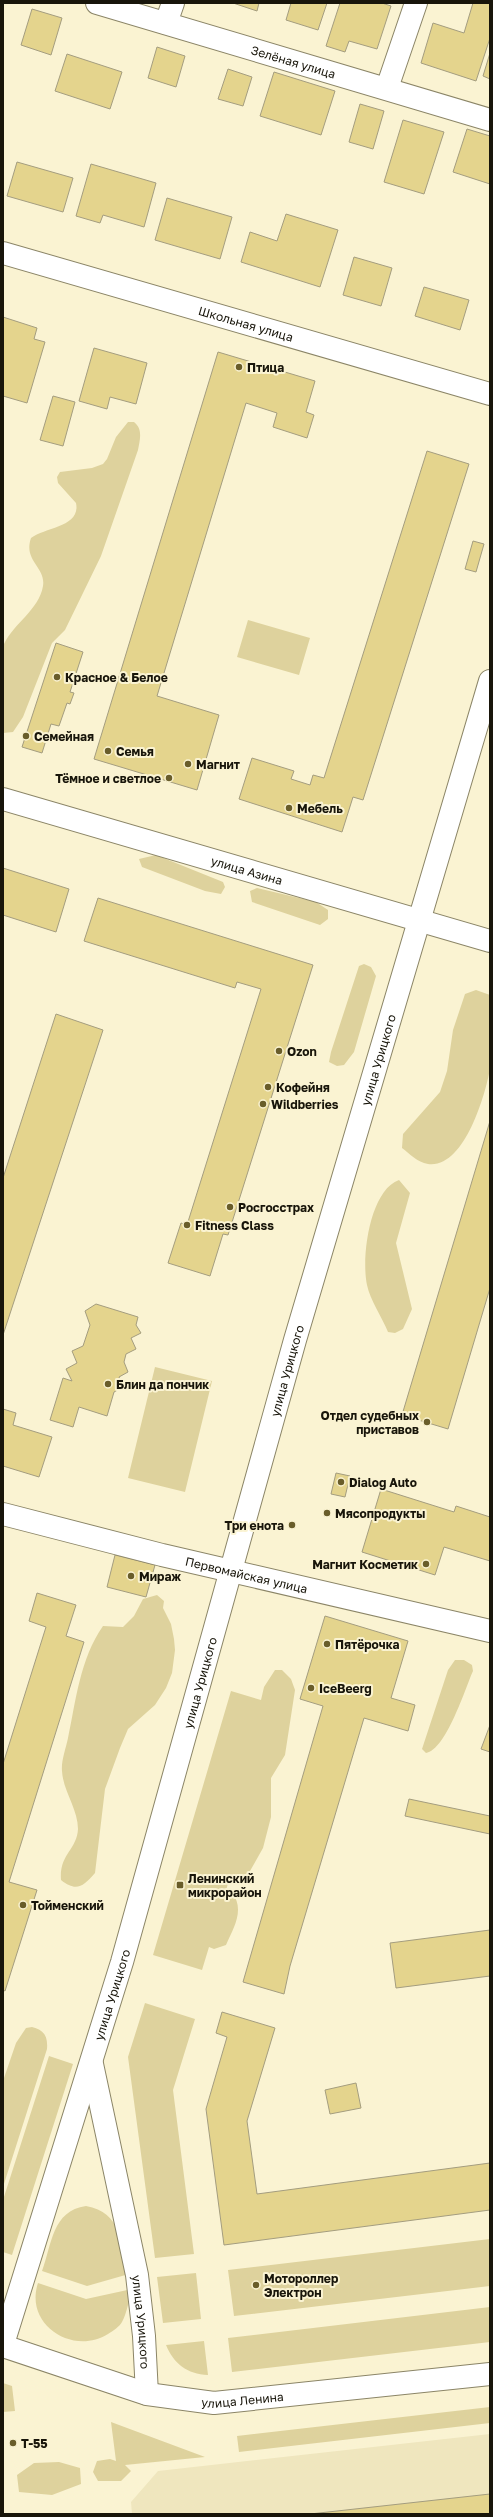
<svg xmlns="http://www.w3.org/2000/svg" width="493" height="2517" font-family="'Golos Text',sans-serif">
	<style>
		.built { fill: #efe6be }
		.green { fill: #ded29d }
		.building { fill: #e4d48d; stroke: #a49d7f }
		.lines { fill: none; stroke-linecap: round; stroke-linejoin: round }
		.minor-casing { stroke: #8b8567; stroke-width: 24 }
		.tertiary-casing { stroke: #8b8567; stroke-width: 24 }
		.minor { stroke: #fff; stroke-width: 22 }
		.tertiary { stroke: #fff; stroke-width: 22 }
		.poi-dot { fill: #695d2a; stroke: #faf3d2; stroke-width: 1.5 }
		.labels { text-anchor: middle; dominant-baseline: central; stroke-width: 4; stroke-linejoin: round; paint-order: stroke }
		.street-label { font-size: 12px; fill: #18150a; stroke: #faf3d2 }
		.poi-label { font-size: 12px; font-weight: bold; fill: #18150a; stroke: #faf3d2; text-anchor: start }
	</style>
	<rect width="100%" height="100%" fill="#faf3d2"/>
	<path class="built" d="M 490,2434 L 490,2514 L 132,2514 L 131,2502 L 158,2471 Z"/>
	<path class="green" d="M 128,422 L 134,422 C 143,429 140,439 138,450 L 101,556 L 65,630 L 52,643 L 23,717 L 13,732 L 3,733 C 3,719 0,652 4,644 C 14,623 39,610 43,586 C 46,567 23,561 31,538 C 46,527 81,527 76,503 L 58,483 L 57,477 L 60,472 L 92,468 L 103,464 L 107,459 L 116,437 Z
		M 248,620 L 310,638 L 299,675 L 237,657 Z
		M 156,855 L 223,882 L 225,887 L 221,894 L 205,891 L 142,867 L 139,859 Z
		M 257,888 L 316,902 L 328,910 L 328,919 L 320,925 L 252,902 L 250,891 Z
		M 364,964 L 371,967 L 376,976 L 354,1052 L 344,1065 L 337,1066 L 329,1062 L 331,1052 L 359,966 Z
		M 476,990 L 490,995 C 490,1019 493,1046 490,1069 C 485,1096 464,1169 428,1164 C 417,1162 410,1154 402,1148 L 403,1134 L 440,1092 L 447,1071 L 453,1030 L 465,994 Z
		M 399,1180 L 410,1193 L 396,1243 L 412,1309 L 403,1329 L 395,1333 L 388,1332 C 382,1317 370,1300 367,1285 C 361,1257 370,1190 399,1180 Z
		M 155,1367 L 212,1381 L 185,1492 L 128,1478 Z
		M 157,1595 L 164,1601 L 163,1608 L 171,1624 L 174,1639 L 175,1650 L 172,1673 L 166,1688 L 155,1705 L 128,1729 L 120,1748 L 105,1789 L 95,1873 C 83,1887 76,1892 61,1880 C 59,1854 77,1850 78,1829 C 78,1809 63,1791 62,1771 C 61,1761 66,1748 68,1738 C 76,1700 80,1659 103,1626 L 123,1627 L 134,1616 L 143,1599 Z
		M 455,1660 L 464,1660 L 472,1665 L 473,1671 C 465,1689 446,1750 426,1753 L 422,1749 L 448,1670 Z
		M 275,1670 L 282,1670 L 291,1679 L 295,1690 L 285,1755 L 271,1778 L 271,1817 L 263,1848 L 250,1871 L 239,1879 L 229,1879 L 225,1895 L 232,1892 C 245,1910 234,1927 226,1945 L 214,1949 L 209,1947 L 202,1970 L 153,1955 L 231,1691 L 261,1700 L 264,1687 Z
		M 145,2003 L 195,2019 L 173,2090 L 194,2254 L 155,2258 L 128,2057 Z
		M 32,2027 C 44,2030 48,2036 47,2049 L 3,2187 L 3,2081 L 16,2043 L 26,2028 Z
		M 49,2056 L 73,2064 L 12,2255 L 3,2252 L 3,2200 Z
		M 86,2206 C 122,2212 121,2244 129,2274 L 87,2286 L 42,2271 C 52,2244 52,2211 86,2206 Z
		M 490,2239 L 490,2286 L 234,2316 L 228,2270 Z
		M 196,2273 L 201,2319 L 163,2323 L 157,2277 Z
		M 38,2283 L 86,2299 L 132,2289 C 129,2299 127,2313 122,2322 C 120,2326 113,2331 108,2334 C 73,2356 24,2325 38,2283 Z
		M 490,2307 L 490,2342 L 232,2372 L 228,2338 Z
		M 204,2341 L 208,2375 C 187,2374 174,2364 166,2345 Z
		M 3,2383 L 12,2386 L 15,2411 L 3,2412 Z
		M 490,2407 L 490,2423 L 239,2452 L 237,2436 Z
		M 111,2422 L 205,2457 L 125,2465 L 131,2471 L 121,2481 L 98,2481 L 93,2472 L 97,2461 L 110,2459 L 116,2461 Z
		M 59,2462 L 80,2468 L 81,2484 L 52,2495 L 19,2492 L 17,2475 L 34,2463 Z"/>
	<path class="building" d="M 233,3 L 259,3 L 257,11 Z
		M 291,3 L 327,3 L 318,30 L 286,20 Z
		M 340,3 L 382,3 L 391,6 L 377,49 L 349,41 L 345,52 L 326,46 Z
		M 473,3 L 490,3 L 490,38 L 476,81 L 421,63 L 433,23 L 464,33 Z
		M 32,9 L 62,18 L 51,55 L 21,45 Z
		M 157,47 L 185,56 L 176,87 L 148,78 Z
		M 490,53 L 490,79 L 483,76 Z
		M 67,54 L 122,72 L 110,109 L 55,91 Z
		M 228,69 L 252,77 L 243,106 L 218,99 Z
		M 274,72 L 335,91 L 321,135 L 260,116 Z
		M 360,104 L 384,111 L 373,149 L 349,142 Z
		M 403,120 L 444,132 L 424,194 L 384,182 Z
		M 467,129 L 490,136 L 490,184 L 453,172 Z
		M 17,162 L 73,178 L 63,212 L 7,196 Z
		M 91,164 L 156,183 L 144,227 L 103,215 L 100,223 L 76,216 Z
		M 167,198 L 232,217 L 220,259 L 155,240 Z
		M 286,214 L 338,230 L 320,287 L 241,262 L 250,232 L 277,241 Z
		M 354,257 L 392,268 L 381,306 L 343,295 Z
		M 424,287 L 469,300 L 460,330 L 415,316 Z
		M 3,317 L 37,328 L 34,339 L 45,342 L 27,403 L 3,396 Z
		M 94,348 L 147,363 L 136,404 L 110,397 L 107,409 L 79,401 Z
		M 218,352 L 315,381 L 306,412 L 314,415 L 307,438 L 273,427 L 277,413 L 246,403 L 157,696 L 219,715 L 197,790 L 94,759 Z
		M 53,396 L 75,402 L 63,446 L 40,440 Z
		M 427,451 L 469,464 L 363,800 L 353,797 L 342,832 L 239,799 L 252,758 L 294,771 L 291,779 L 310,785 L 313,775 L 324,778 Z
		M 473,541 L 484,544 L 476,572 L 465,569 Z
		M 56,643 L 83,652 L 70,692 L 74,693 L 70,704 L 67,703 L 59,726 L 51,724 L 42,753 L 22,747 Z
		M 3,868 L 69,889 L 56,932 L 3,915 Z
		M 98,898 L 313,965 L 228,1235 L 223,1234 L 210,1276 L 168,1263 L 181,1223 L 187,1225 L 261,989 L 237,982 L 235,988 L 84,941 Z
		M 56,1014 L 103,1030 L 3,1335 L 3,1178 Z
		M 490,1121 L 490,1288 L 448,1429 L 402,1415 Z
		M 96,1304 L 138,1317 L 136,1325 L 141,1333 L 131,1338 L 136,1349 L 126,1354 L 124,1362 L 128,1372 L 119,1377 L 123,1387 L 114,1392 L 107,1416 L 79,1407 L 73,1427 L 50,1420 L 63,1378 L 72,1381 L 66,1369 L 77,1363 L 72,1351 L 83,1346 L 90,1325 L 85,1311 Z
		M 3,1409 L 16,1413 L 13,1425 L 52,1437 L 39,1477 L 3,1466 Z
		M 336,1473 L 350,1476 L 345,1497 L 331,1494 Z
		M 381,1489 L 454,1512 L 456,1506 L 490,1517 L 490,1561 L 444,1547 L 435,1575 L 362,1552 Z
		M 115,1555 L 155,1565 L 146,1597 L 107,1587 Z
		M 37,1593 L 76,1605 L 66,1636 L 84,1642 L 9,1882 L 37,1890 L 5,1991 L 3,1990 L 3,1764 L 46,1627 L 29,1621 Z
		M 325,1616 L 408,1641 L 391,1698 L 415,1705 L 408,1731 L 364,1718 L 290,1966 L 284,1994 L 243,1982 L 323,1706 L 300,1699 Z
		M 490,1725 L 490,1752 L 481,1749 Z
		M 409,1799 L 490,1816 L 490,1834 L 405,1816 Z
		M 490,1930 L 490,1976 L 396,1988 L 390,1943 Z
		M 222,2012 L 275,2028 L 247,2121 L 257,2194 L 490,2163 L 490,2210 L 224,2245 L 206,2109 L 227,2037 L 216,2033 Z
		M 356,2083 L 361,2108 L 330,2114 L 325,2090 Z
		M 490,2494 L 490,2514 L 310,2514 Z"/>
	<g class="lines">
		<g class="minor-casing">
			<g id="minor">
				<path id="s1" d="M 97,3 L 490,120"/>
				<path d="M 166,23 L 173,3"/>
				<path d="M 387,88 L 416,3"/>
				<path id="s2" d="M 3,253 L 490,394"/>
				<path id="s3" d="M 3,799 L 490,941"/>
				<path id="s4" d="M 3,1514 L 162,1555 L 490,1631"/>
				<path id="s5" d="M 92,2064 L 137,2275 L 144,2336 L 147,2394"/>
				<path id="s6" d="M 3,2344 L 122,1962 L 295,1340 L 490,681"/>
			</g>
		</g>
		<g class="tertiary-casing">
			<g id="tertiary">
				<path id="s7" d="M 3,2346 L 147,2394 L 214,2403 L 490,2374"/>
			</g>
		</g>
		<use href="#minor" class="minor"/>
		<use href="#tertiary" class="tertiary"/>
	</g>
	<g class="poi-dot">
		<circle cx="239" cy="367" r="4"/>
		<circle cx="57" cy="677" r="4"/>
		<circle cx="26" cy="736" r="4"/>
		<circle cx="108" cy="751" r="4"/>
		<circle cx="188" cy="764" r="4"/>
		<circle cx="169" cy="778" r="4"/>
		<circle cx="289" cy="808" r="4"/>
		<circle cx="279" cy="1051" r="4"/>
		<circle cx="268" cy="1087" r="4"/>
		<circle cx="263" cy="1104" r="4"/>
		<circle cx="230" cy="1207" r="4"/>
		<circle cx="187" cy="1225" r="4"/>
		<circle cx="108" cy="1384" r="4"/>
		<circle cx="427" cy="1422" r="4"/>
		<circle cx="341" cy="1482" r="4"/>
		<circle cx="327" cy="1513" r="4"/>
		<circle cx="292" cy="1525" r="4"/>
		<circle cx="426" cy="1564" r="4"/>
		<circle cx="131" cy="1576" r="4"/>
		<circle cx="327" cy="1644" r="4"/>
		<circle cx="311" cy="1688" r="4"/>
		<rect x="176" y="1881" width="8" height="8" rx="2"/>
		<circle cx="23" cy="1905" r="4"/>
		<circle cx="256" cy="2285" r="4"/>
		<circle cx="13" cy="2443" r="4"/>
	</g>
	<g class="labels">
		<g class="street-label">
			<text stroke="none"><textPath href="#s1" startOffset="205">Зелёная улица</textPath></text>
			<text stroke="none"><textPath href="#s2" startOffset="253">Школьная улица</textPath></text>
			<text stroke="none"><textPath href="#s3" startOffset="254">улица Азина</textPath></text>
			<text stroke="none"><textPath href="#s6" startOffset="1338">улица Урицкого</textPath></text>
			<text stroke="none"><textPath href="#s6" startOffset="1014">улица Урицкого</textPath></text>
			<text stroke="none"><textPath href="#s4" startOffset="251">Первомайская улица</textPath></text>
			<text stroke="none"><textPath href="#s6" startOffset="690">улица Урицкого</textPath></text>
			<text stroke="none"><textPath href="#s6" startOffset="366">улица Урицкого</textPath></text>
			<text stroke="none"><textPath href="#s5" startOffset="263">улица Урицкого</textPath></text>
			<text stroke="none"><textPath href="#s7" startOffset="248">улица Ленина</textPath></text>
		</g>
		<g class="poi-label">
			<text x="247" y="367">Птица</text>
			<text x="65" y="677">Красное &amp; Белое</text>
			<text x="34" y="736">Семейная</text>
			<text x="116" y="751">Семья</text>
			<text x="196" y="764">Магнит</text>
			<text x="161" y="778" text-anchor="end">Тёмное и светлое</text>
			<text x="297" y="808">Мебель</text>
			<text x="287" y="1051">Ozon</text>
			<text x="276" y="1087">Кофейня</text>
			<text x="271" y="1104">Wildberries</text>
			<text x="238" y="1207">Росгосстрах</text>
			<text x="195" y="1225">Fitness Class</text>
			<text x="116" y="1384">Блин да пончик</text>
			<text x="419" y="1415" text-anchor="end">Отдел судебных<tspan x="419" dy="14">приставов</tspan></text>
			<text x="349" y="1482">Dialog Auto</text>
			<text x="335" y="1513">Мясопродукты</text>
			<text x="284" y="1525" text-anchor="end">Три енота</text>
			<text x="418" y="1564" text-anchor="end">Магнит Косметик</text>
			<text x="139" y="1576">Мираж</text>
			<text x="335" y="1644">Пятёрочка</text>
			<text x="319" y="1688">IceBeerg</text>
			<text x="188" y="1878">Ленинский<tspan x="188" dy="14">микрорайон</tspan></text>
			<text x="31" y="1905">Тойменский</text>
			<text x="264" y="2278">Мотороллер<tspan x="264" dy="14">Электрон</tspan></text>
			<text x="21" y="2443">Т-55</text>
		</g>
	</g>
	<rect width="493" height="2517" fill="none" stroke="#18150a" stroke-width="8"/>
</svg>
